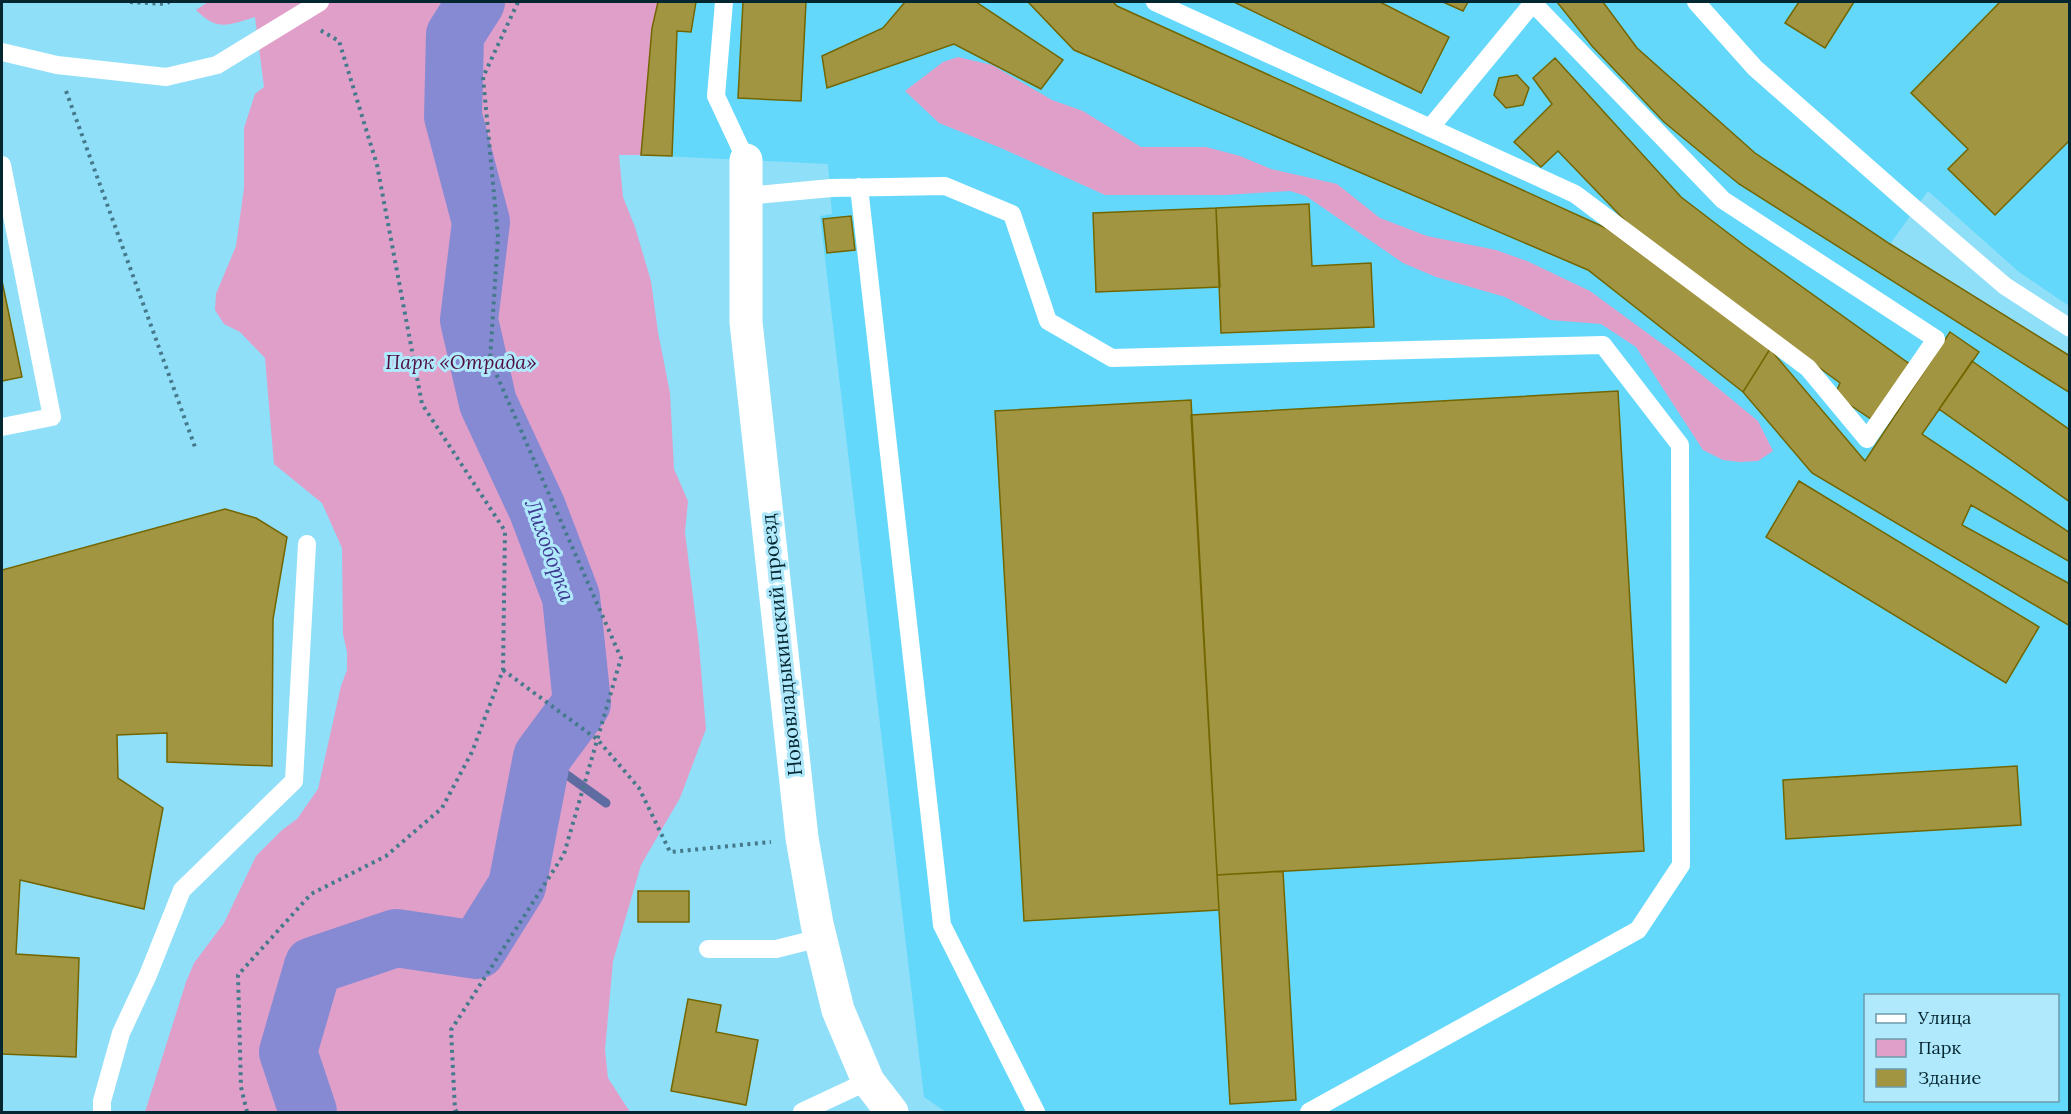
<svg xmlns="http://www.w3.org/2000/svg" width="2071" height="1114" font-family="Lora,serif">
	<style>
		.built { fill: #63d8fb; fill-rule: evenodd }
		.green { fill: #e09fc9 }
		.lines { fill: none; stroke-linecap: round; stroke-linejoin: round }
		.stream { stroke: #5f6ca2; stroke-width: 9 }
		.river { stroke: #868ad3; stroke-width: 58 }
		.building { fill: #a29542; stroke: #736601; stroke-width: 1.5 }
		.path { stroke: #447a8b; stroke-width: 4; stroke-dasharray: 3 4.5; stroke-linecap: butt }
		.lane { stroke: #fff; stroke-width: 18 }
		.street { stroke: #fff; stroke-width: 33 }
		.labels { text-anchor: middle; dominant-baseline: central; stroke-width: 6; stroke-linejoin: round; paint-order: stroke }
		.park-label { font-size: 20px; font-style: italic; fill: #4f0e3e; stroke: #b0e9fc }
		.street-label { font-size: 20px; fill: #042630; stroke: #b0e9fc }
		.water-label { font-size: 21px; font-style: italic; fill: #3d398f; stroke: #b0e9fc }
	</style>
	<rect width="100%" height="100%" fill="#90dff8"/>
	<path class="built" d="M 658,2 L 2069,2 L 2069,306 L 2019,272 L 1928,191 L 1890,244 L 2069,356 L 2069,1112 L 946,1112 L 924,1097 L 820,216 L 832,214 L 828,164 L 641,155 L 652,28 ZM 1866,996 L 2058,996 L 2058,1100 L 1866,1100 Z"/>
	<path class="green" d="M 208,2 L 658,2 L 652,28 L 641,155 L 619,155 L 623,197 L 635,227 L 651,281 L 658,332 L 670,393 L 674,469 L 688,501 L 685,532 L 699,645 L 706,729 L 680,798 L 641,865 L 613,961 L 605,1050 L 608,1078 L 630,1112 L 145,1112 L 186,982 L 194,963 L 224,923 L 256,856 L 282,830 L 297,819 L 318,789 L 341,686 L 347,670 L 347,652 L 343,634 L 342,548 L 322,503 L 274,464 L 265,358 L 240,332 L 224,324 L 215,310 L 216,294 L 236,246 L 244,188 L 244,128 L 255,94 L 264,87 L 255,17 C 228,25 218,32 196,10 Z
		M 958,57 L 992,65 L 1052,100 L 1083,111 L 1141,147 L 1206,147 L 1240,156 L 1271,169 L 1337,184 L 1380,218 L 1427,236 L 1496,250 L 1527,261 L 1590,291 L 1680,357 L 1758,421 L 1773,451 L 1758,461 L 1740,462 L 1723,460 L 1703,450 L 1636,347 L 1601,324 L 1550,320 L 1505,297 L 1436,277 L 1403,263 L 1306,196 L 1290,191 L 1225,195 L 1105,195 L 1001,148 L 939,123 L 905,91 L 943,62 Z"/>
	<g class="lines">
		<path class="stream" d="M 542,757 L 606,803"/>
		<path class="river" d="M 308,1112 L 288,1052 L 313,966 L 396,938 L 477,950 L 517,886 L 542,757 L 582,703 L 571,597 L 537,508 L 488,403 L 469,320 L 481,222 L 453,116 L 455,35 L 476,2"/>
	</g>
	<path class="building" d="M 658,2 L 696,2 L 691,32 L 677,31 L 672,156 L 641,155 L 652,28 Z
		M 743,2 L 806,2 L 801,101 L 738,98 Z
		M 905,2 L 976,2 L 1063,60 L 1041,89 L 954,44 L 827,88 L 822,56 L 883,28 Z
		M 1028,2 L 1113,2 L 1117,6 L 1606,228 L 1770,349 L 1743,392 L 1588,270 L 1074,50 Z
		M 1234,2 L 1380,2 L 1449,37 L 1421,93 Z
		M 1443,2 L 1468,2 L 1463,11 Z
		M 1557,2 L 1603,2 L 1637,48 L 1755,153 L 1890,244 L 2070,356 L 2070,393 L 1739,184 L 1664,122 L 1592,46 Z
		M 1799,2 L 1854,2 L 1825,48 L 1785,23 Z
		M 2000,2 L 2070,2 L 2070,140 L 1995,215 L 1948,169 L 1968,149 L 1911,93 Z
		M 1555,58 L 1681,197 L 1745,246 L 1911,365 L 1871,419 L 1835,395 L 1840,383 L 1636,232 L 1558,151 L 1541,167 L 1514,142 L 1552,104 L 1533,78 Z
		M 1517,75 L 1529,88 L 1523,105 L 1506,108 L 1494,95 L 1499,78 Z
		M 1309,204 L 1312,266 L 1371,263 L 1374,327 L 1221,333 L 1216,208 Z
		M 1216,208 L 1220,287 L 1096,292 L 1093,213 Z
		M 851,216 L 855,250 L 827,253 L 823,219 Z
		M 2,281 L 22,377 L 2,381 Z
		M 1950,332 L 1979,352 L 1922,434 L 2070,533 L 2070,562 L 1971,505 L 1962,525 L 2070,584 L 2070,626 L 1812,473 L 1743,392 L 1770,349 L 1865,461 Z
		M 1972,361 L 2070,430 L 2070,502 L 1939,409 Z
		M 1618,391 L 1644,851 L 1217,875 L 1191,415 Z
		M 1191,400 L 1219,910 L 1024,921 L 995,411 Z
		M 1799,481 L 2039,627 L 2006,683 L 1766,537 Z
		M 225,509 L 256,518 L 287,537 L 273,619 L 272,766 L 167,762 L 167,733 L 117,735 L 118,778 L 163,808 L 144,909 L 20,880 L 16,954 L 79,958 L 76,1057 L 2,1054 L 2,570 Z
		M 2017,766 L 2021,825 L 1786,839 L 1783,780 Z
		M 1283,871 L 1296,1100 L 1230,1104 L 1217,875 Z
		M 638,891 L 689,891 L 689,922 L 638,922 Z
		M 688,999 L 721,1005 L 716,1032 L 758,1040 L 746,1105 L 671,1091 Z"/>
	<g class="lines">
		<path class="path" d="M 130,2 L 166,4 L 169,2
			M 66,91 L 195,447
			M 503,670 L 598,740 L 639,788 L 670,852 L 771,842
			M 247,1112 L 241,1087 L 238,975 L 311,894 L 386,856 L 442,808 L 472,752 L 503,670 L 505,531 L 422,404 L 377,165 L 339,41 L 320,30
			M 457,1112 L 455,1110 L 451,1030 L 564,854 L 621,658 L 490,360 L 498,237 L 483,77 L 518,2"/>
		<path class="lane" d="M 724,2 L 716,96 L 746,160
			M 1155,2 L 1575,194 L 1808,368 L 1867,439 L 1936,339 L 1723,200 L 1532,2
			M 1696,2 L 1755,68 L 1914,208 L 2005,286 L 2070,328
			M 2,52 L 57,65 L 166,77 L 217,65 L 320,2
			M 1430,128 L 1533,3
			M 2,165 L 52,417 L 2,427
			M 859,187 L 942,925 L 1036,1112
			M 746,196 L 831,188 L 945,186 L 1012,214 L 1048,321 L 1112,358 L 1603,345 L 1680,445 L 1681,865 L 1638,930 L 1309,1112
			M 708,949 L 776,949 L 820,938
			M 102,1112 L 102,1101 L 121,1033 L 148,975 L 182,890 L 294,781 L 307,544
			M 802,1112 L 868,1081"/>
		<path class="street" d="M 746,160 L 746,322 L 802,838 L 817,924 L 838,1010 L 868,1081 L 892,1112"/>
	</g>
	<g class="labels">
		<g class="park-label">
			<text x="461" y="361">Парк «Отрада»</text>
		</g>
		<g class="street-label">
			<text transform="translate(781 645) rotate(-96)">Нововладыкинский проезд</text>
		</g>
		<g class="water-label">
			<text transform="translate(550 550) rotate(70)">Лихоборка</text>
		</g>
	</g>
	<rect width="2071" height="1114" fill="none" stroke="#042630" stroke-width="6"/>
	<rect x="1864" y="994" width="195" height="108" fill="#b0e9fc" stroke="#6b9baa" stroke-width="1.5"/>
	<rect x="1876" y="1014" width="30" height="9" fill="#ffffff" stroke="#6b9baa" stroke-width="1.5"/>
	<text x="1918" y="1024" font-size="18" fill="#042630">Улица</text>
	<rect x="1876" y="1039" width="30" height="18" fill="#e09fc9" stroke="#6b9baa" stroke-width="1.5"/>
	<text x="1918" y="1054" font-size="18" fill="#042630">Парк</text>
	<rect x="1876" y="1069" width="30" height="18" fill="#a29542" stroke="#6b9baa" stroke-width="1.5"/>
	<text x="1918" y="1084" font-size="18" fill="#042630">Здание</text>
</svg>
